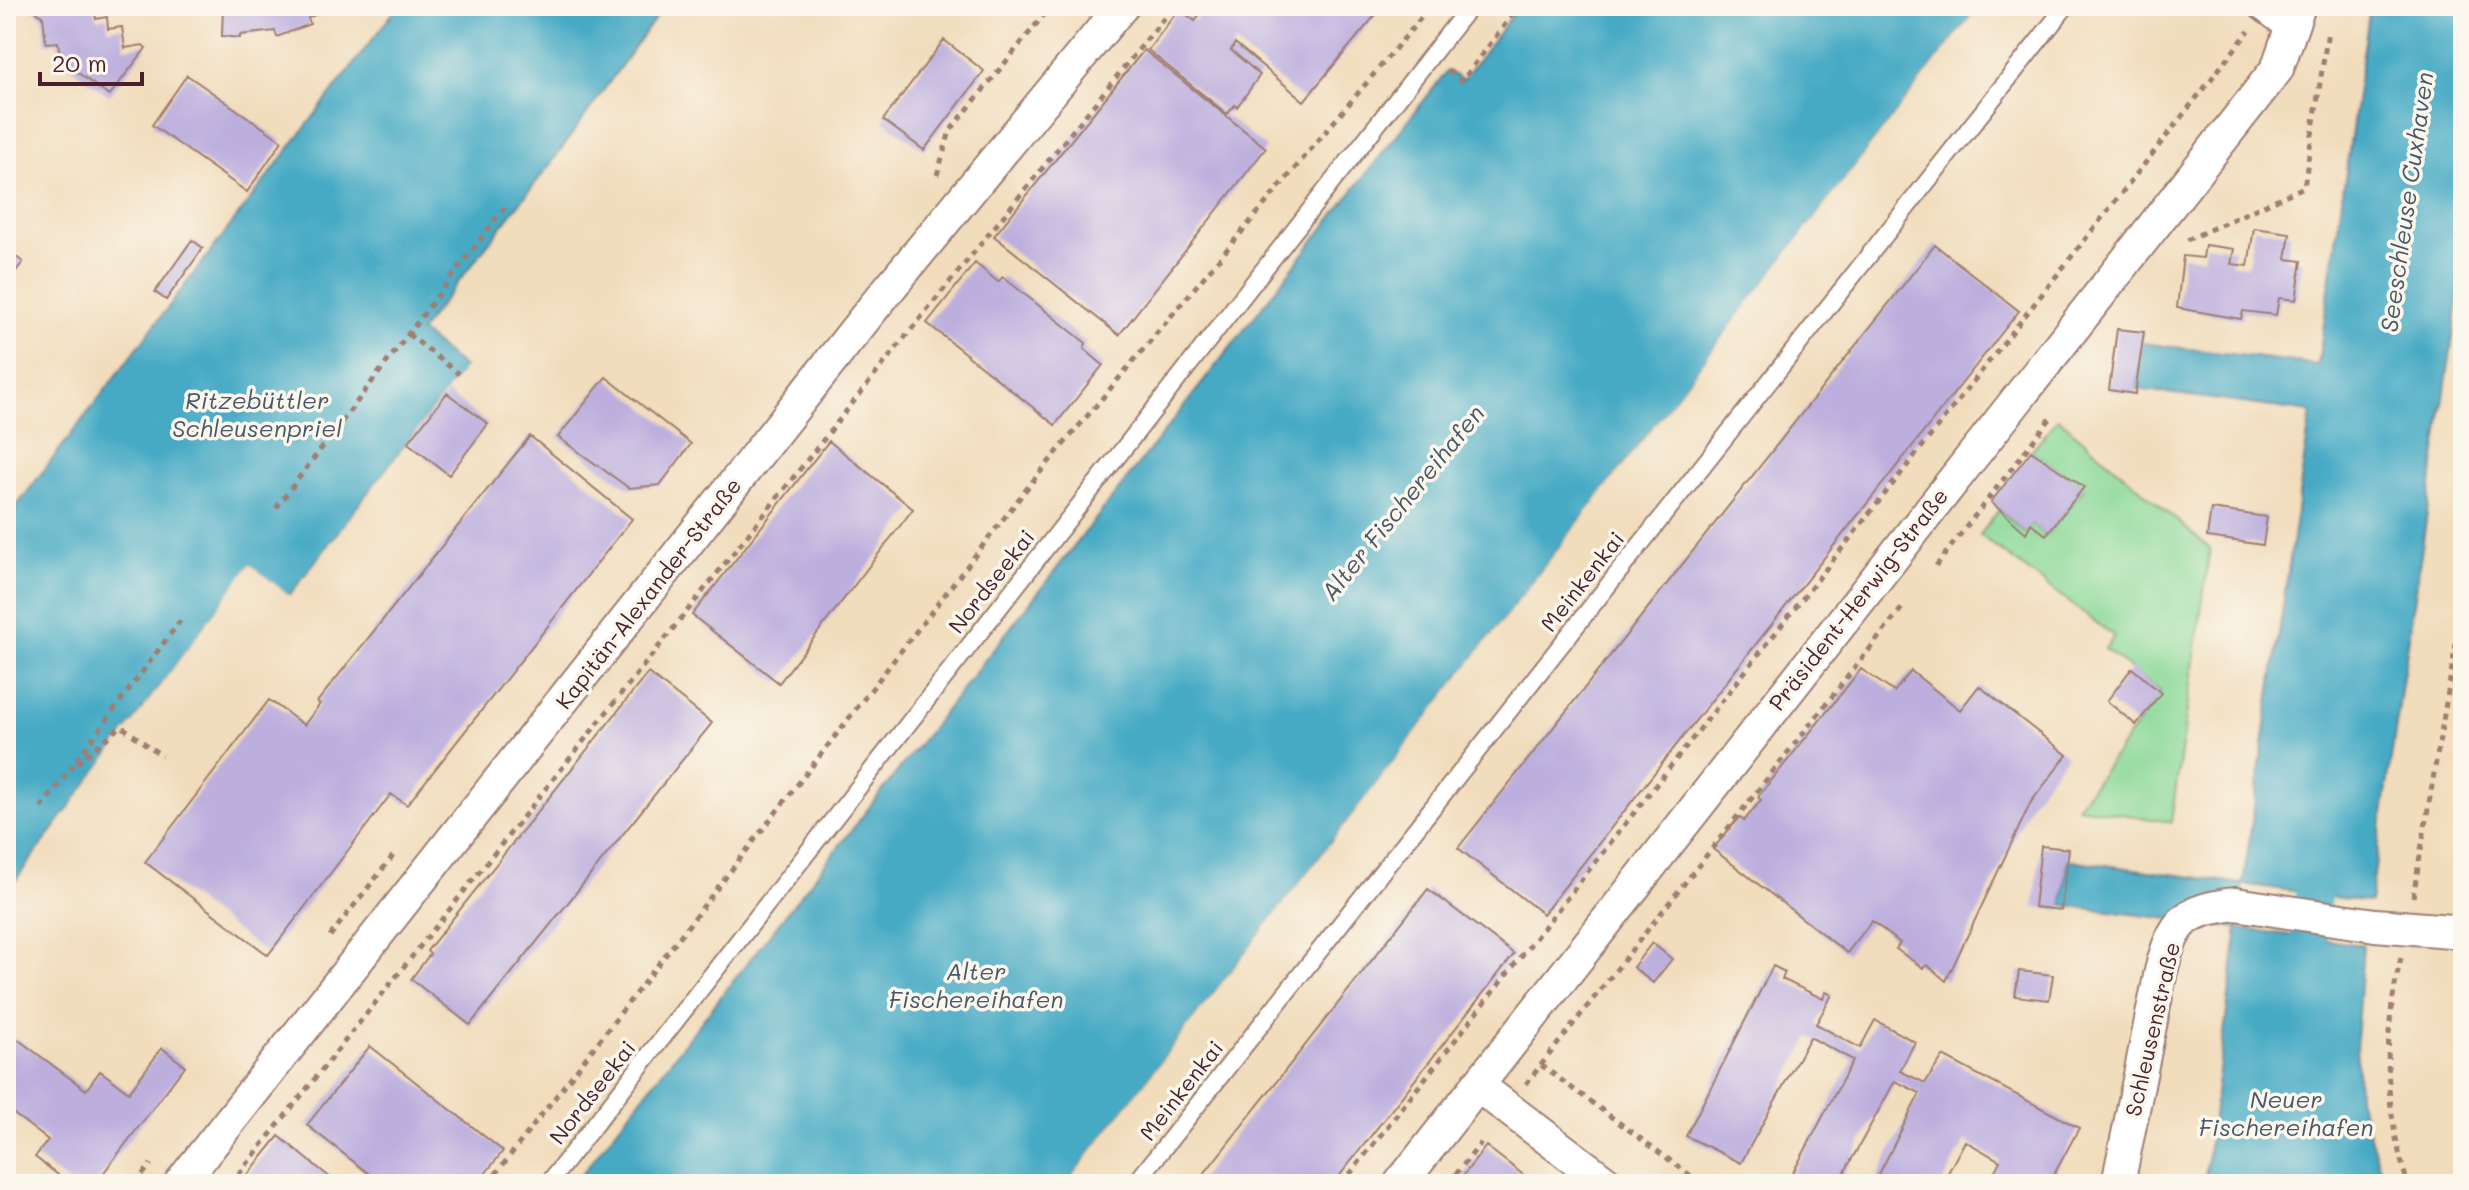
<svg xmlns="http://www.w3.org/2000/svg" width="2469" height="1190" font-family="Mali,sans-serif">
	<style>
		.green { fill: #89d897; stroke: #6a7c61; stroke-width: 2 }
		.water { fill: #46aac5; stroke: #486478; stroke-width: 2 }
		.pier { fill: #f1dcbb }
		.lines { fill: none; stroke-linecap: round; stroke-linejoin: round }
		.canal { stroke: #46aac5; stroke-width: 36 }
		.building { fill: #bcafde }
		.lane-casing { stroke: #9e7e73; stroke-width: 20 }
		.street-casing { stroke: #9e7e73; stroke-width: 36 }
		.path { stroke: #9e7e73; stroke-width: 5; stroke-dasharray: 6 6; stroke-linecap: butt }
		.lane { stroke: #fff; stroke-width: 16 }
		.street { stroke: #fff; stroke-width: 32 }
		.labels { text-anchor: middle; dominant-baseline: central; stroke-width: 7; stroke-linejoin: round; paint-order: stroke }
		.street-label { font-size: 22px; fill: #4a1f2b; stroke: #fbf7ec }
		.water-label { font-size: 24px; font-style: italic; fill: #485769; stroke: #fbf7ec }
	</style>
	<rect width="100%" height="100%" fill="#fbf7ec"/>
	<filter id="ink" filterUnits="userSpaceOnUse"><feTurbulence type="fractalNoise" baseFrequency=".0125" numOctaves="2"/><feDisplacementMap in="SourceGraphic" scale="16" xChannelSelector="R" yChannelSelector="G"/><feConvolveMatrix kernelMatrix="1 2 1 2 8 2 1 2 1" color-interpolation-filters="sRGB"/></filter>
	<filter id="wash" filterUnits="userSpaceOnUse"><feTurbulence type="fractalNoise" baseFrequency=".006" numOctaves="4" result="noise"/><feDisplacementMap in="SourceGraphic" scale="32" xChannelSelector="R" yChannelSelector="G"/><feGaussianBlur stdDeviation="1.8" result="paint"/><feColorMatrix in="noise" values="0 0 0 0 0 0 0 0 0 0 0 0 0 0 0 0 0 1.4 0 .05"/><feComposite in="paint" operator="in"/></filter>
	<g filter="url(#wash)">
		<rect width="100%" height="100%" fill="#f1dcbb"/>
		<path class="green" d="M 2058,418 L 2210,549 L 2171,822 L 2077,807 L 2161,692 L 2105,649 L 2114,636 L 1980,535 L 1999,510 L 2025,533 L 2031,523 L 2046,535 L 2084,488 L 2031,451 Z"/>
		<path class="water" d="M 398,6 L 664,6 L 552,162 L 420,331 L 464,368 L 289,596 L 250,565 L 6,893 L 6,520 Z
			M 1519,6 L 1979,6 L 1066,1184 L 574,1184 L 1447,71 L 1463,80 Z
			M 2370,6 L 2463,6 L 2463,268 L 2370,902 L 2243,884 L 2238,928 L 2363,945 L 2356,1040 L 2358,1098 L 2385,1184 L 2204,1184 L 2238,928 L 2062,905 L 2068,860 L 2243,884 L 2311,412 L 2136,389 L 2142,343 L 2318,365 Z"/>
		<path class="pier" d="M 1979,6 L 1983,6 L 1071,1184 L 1066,1184 Z
			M 464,368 L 467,371 L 292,599 L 287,600 L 251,570 L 60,827 L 57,825 L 250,564 L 290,596 Z"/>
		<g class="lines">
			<path class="canal" d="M 2304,987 L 2318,847"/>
		</g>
		<g id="blocks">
			<path class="building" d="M 29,6 L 94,6 L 96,19 L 107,17 L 108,29 L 122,27 L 125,48 L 143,45 L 146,48 L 109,96 L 61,60 L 58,42 L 46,43 L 43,17 Z
				M 223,6 L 333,6 L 308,18 L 310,24 L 277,37 L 275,31 L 240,35 L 240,38 L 222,36 Z
				M 1191,6 L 1383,6 L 1304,101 L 1235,43 L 1231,50 L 1260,75 L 1237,107 L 1235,105 L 1227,114 L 1148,50 L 1179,9 L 1195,21 L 1200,14 Z
				M 944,40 L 984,71 L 924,150 L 883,120 Z
				M 1144,50 L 1266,148 L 1119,335 L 994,236 Z
				M 187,75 L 282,141 L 247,192 L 152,125 Z
				M 2254,228 L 2290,233 L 2286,259 L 2302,261 L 2296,300 L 2279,298 L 2276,315 L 2243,311 L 2241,319 L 2177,308 L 2183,256 L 2203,258 L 2205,245 L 2234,249 L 2231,264 L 2248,266 Z
				M 192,240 L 203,248 L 166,300 L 155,292 Z
				M 1935,245 L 2019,311 L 1543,914 L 1458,848 Z
				M 6,250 L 23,262 L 6,284 Z
				M 975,263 L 998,282 L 1003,277 L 1086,343 L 1084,349 L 1103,365 L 1055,425 L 927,323 Z
				M 2117,329 L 2144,332 L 2135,394 L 2109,390 Z
				M 606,377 L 691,444 L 660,485 L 629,488 L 558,437 Z
				M 447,393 L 488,424 L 449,475 L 408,443 Z
				M 530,436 L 632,519 L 407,805 L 391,794 L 268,955 L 145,862 L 269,700 L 304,725 L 320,704 L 317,702 Z
				M 829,441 L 913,509 L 779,683 L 692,615 Z
				M 2031,451 L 2084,487 L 2046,535 L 2031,523 L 2026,533 L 1991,502 Z
				M 2211,509 L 2267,517 L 2263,545 L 2207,537 Z
				M 2132,668 L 2161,693 L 2136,725 L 2107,701 Z
				M 1861,669 L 1894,692 L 1911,671 L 1960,710 L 1979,686 L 2067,755 L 2031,802 L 1946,981 L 1927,965 L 1923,968 L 1896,949 L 1900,943 L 1872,921 L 1847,953 L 1713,849 L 1739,817 L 1744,821 L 1761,800 L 1758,797 Z
				M 648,673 L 712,723 L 470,1025 L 411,979 L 430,954 L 427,951 Z
				M 2041,846 L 2069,849 L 2061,910 L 2034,907 Z
				M 1428,889 L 1514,954 L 1333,1184 L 1196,1184 Z
				M 1652,943 L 1672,959 L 1653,983 L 1633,967 Z
				M 1773,966 L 1785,972 L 1782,979 L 1823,999 L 1826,992 L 1832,995 L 1816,1024 L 1860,1048 L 1875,1020 L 1915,1042 L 1900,1071 L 1925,1083 L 1943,1056 L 2079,1128 L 2049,1184 L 1988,1184 L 2000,1161 L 1965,1141 L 1942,1184 L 1874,1184 L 1920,1093 L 1895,1081 L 1838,1184 L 1787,1184 L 1853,1060 L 1810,1037 L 1741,1163 L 1686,1136 Z
				M 2019,971 L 2053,975 L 2049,1000 L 2015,996 Z
				M 16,1038 L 86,1090 L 100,1071 L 129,1092 L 162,1048 L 185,1066 L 95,1184 L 70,1184 L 35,1157 L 48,1140 L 6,1108 L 6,1045 L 9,1048 Z
				M 370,1046 L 503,1151 L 477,1184 L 382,1184 L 307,1125 Z
				M 279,1136 L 338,1184 L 240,1184 Z
				M 1486,1146 L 1535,1184 L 1457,1184 Z"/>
		</g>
	</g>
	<g filter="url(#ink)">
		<use href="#blocks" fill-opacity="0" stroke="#9e7e73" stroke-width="2"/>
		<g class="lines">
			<g class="lane-casing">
				<path id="lane" d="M 2253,6 L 2290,34
					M 548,1184 L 1470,6
					M 1135,1184 L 2066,6"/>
			</g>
			<g class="street-casing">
				<path id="street" d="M 1477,1085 L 1608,1184
					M 180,1184 L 873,308 L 1122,6
					M 1400,1184 L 2277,69 L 2299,6
					M 2118,1184 L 2161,971 C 2174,921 2184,910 2236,904 L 2375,925 L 2463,932"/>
			</g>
			<path class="path" d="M 1448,71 L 1462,81 L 1519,6
				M 937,175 L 950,131 L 1051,6
				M 2187,240 L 2304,187 L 2328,31
				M 408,334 L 459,374
				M 276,508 L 508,203
				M 1936,566 L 2050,419
				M 77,763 L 121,726 L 162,756
				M 41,808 L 180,621
				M 2413,897 L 2463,603
				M 330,936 L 393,856
				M 2401,958 C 2382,1034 2384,1110 2408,1184
				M 1541,1065 L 1702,1184
				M 1526,1084 L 1902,608
				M 135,1184 L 151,1164
				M 231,1184 L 906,336 L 1174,6
				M 488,1184 L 1032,482 L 1431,6
				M 1342,1184 L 2249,31
				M 1448,1184 L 1481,1143"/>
			<use href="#lane" class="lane"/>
			<use href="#street" class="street"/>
		</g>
	</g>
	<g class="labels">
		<g class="street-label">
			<text transform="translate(991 581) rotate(-52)">Nordseekai</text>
			<text transform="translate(1582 581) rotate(-52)">Meinkenkai</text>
			<text transform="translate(648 593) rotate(-52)">Kapitän-Alexander-Straße</text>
			<text transform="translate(1858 599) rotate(-52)">Präsident-Herwig-Straße</text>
			<text transform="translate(2152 1029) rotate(-77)">Schleusenstraße</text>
			<text transform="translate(1181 1090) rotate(-52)">Meinkenkai</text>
			<text transform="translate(592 1092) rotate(-52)">Nordseekai</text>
		</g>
		<g class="water-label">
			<text transform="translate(2406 202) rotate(-82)">Seeschleuse Cuxhaven</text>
			<text x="257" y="399">Ritzebüttler<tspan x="257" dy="28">Schleusenpriel</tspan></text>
			<text transform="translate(1402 502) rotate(-51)">Alter Fischereihafen</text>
			<text x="976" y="970">Alter<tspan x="976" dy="28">Fischereihafen</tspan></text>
			<text x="2286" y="1098">Neuer<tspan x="2286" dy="28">Fischereihafen</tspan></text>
		</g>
	</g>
	<rect width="2469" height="1190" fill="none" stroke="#fbf7ec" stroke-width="32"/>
	<path d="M40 72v12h102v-12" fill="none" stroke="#4a1f2b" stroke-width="4"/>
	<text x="52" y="72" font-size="24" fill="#4a1f2b" stroke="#fbf7ec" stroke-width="6" paint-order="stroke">20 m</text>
</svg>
